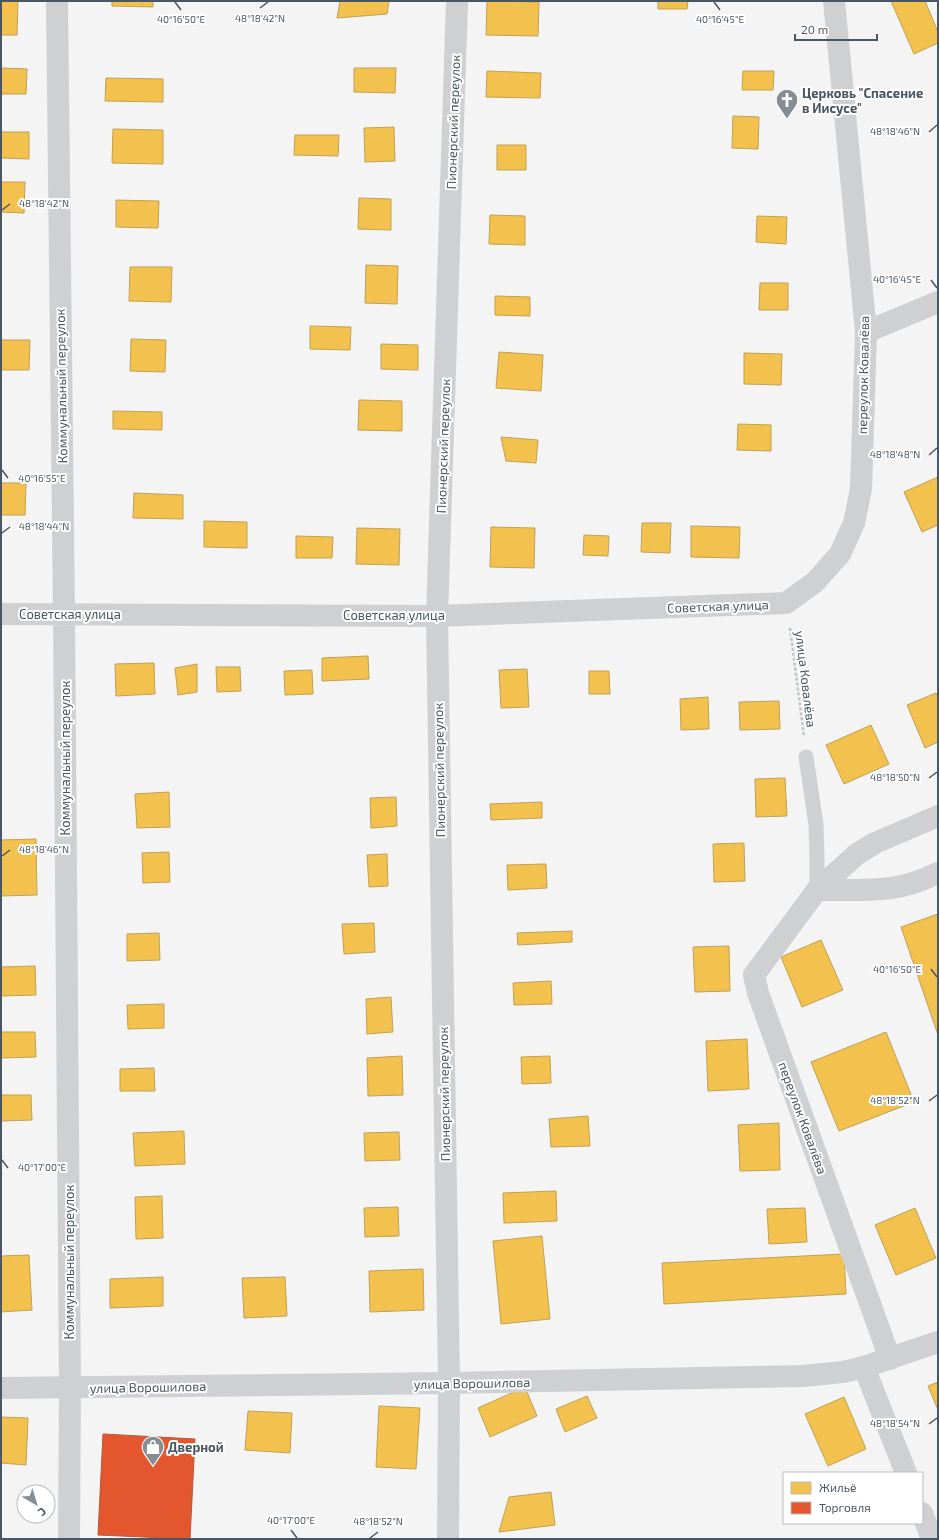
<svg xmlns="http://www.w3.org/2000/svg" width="939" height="1540" font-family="'Exo 2',sans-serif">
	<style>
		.homes { fill: #f2c14e; stroke: #c0a154 }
		.shops { fill: #e4572e; stroke: #b6573d }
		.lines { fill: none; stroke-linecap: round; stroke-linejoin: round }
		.path { stroke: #bcc7c4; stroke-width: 2.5; stroke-dasharray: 3 2; stroke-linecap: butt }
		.service { stroke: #ced0d2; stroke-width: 15 }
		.minor { stroke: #ced0d2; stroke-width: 22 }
		.secondary { stroke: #ced0d4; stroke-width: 22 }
		.ticks { fill: none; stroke: #4a5661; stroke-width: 1.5 }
		.labels { text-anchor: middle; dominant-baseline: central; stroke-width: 4; stroke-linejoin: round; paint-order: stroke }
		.poi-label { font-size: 13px; font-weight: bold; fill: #4a5661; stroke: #fff; text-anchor: start }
		.street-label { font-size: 13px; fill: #4a5661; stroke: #fff }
		.ticks-label { font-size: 10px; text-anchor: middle; fill: #4a5661; stroke: #fff; stroke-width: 4; stroke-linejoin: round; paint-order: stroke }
	</style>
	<rect width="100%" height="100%" fill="#f4f4f4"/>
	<path class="homes" d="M 1,1 L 18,1 L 17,35 L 1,35 Z
		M 112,1 L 153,1 L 153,7 L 112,6 Z
		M 340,1 L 389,1 L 387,14 L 337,18 Z
		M 487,1 L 539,2 L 538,36 L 486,35 Z
		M 658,1 L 688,1 L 687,9 L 658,9 Z
		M 891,1 L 925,1 L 938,32 L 938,43 L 914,54 Z
		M 1,68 L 27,69 L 26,94 L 1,94 Z
		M 354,68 L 396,68 L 395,93 L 354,92 Z
		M 487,71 L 541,73 L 540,98 L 486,97 Z
		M 743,71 L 774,71 L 773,90 L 742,90 Z
		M 106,78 L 163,79 L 163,102 L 105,101 Z
		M 733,116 L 759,117 L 758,149 L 732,148 Z
		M 394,127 L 395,161 L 365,162 L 364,128 Z
		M 113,129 L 163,130 L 163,164 L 112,163 Z
		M 1,132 L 29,132 L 29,159 L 1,158 Z
		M 295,135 L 339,135 L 338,156 L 294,155 Z
		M 497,145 L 526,145 L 526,170 L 497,170 Z
		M 1,182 L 25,182 L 24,213 L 1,212 Z
		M 359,198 L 391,199 L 391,230 L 358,229 Z
		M 116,200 L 159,201 L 158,228 L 116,227 Z
		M 490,215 L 525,216 L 525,245 L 489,244 Z
		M 757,216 L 787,217 L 786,244 L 756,242 Z
		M 366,265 L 398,266 L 397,304 L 365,303 Z
		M 130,267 L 172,267 L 171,302 L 129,301 Z
		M 760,283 L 788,283 L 788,310 L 759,310 Z
		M 495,296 L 530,297 L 530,316 L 495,315 Z
		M 310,326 L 351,327 L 350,350 L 310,349 Z
		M 131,339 L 166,340 L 165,372 L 130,371 Z
		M 1,340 L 30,340 L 29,370 L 1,370 Z
		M 381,344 L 418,345 L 418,370 L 381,369 Z
		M 499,352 L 543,355 L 541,391 L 496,388 Z
		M 744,353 L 782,354 L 781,385 L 744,384 Z
		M 359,400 L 402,401 L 402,431 L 358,430 Z
		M 113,411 L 162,412 L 162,430 L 113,429 Z
		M 738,424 L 771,425 L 771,451 L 737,450 Z
		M 501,437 L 538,440 L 536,463 L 506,461 Z
		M 938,477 L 938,525 L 922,532 L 904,492 Z
		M 1,483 L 26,483 L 25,515 L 1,515 Z
		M 134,493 L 183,495 L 183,519 L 133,518 Z
		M 204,521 L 247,522 L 247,548 L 204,547 Z
		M 642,523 L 671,523 L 670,553 L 641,552 Z
		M 691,526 L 740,527 L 739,558 L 691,557 Z
		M 491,527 L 535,528 L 534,568 L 490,567 Z
		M 357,528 L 400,529 L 399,565 L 356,564 Z
		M 584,535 L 609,536 L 608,556 L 583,555 Z
		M 296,536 L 333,537 L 332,558 L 296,558 Z
		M 368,656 L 369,679 L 322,681 L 322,658 Z
		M 154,663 L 155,694 L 116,696 L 115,664 Z
		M 197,664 L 197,692 L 178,695 L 175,668 Z
		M 216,667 L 240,667 L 241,691 L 217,692 Z
		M 527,669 L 529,707 L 501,708 L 499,670 Z
		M 312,670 L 313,694 L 285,695 L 284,671 Z
		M 589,671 L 609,671 L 610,694 L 589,694 Z
		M 936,693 L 938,697 L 938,742 L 925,748 L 907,705 Z
		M 708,697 L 709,729 L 681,730 L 680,699 Z
		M 779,701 L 780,729 L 740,730 L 739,702 Z
		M 871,725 L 889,764 L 844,784 L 826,745 Z
		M 785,778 L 787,816 L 756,817 L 755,779 Z
		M 169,792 L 170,827 L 137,828 L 135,794 Z
		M 396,797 L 397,826 L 371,828 L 370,798 Z
		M 542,802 L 542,818 L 491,820 L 490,804 Z
		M 36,839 L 37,895 L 1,896 L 1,840 Z
		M 744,843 L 745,881 L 714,882 L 713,844 Z
		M 169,852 L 170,882 L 143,883 L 142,853 Z
		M 387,854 L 388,886 L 369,887 L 367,855 Z
		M 546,864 L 547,888 L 508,890 L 507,865 Z
		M 938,914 L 938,1035 L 901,927 Z
		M 374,923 L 375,952 L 344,954 L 342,924 Z
		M 572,931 L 572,942 L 518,945 L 517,933 Z
		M 159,933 L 160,960 L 127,961 L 127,934 Z
		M 821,940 L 843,990 L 802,1007 L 781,957 Z
		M 729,946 L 730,991 L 695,992 L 693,947 Z
		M 35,966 L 36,995 L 1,996 L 1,967 Z
		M 551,981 L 552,1004 L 514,1005 L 513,983 Z
		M 391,997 L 393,1032 L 367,1034 L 366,999 Z
		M 164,1004 L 164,1028 L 128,1029 L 127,1005 Z
		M 1,1032 L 35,1032 L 36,1057 L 1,1058 Z
		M 886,1032 L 914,1102 L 839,1131 L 811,1062 Z
		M 747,1039 L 749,1089 L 708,1091 L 706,1041 Z
		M 402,1056 L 403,1095 L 368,1096 L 367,1058 Z
		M 550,1056 L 551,1083 L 522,1084 L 521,1057 Z
		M 154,1068 L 155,1091 L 120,1091 L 120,1069 Z
		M 1,1095 L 31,1095 L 32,1120 L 1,1121 Z
		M 588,1116 L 590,1146 L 551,1147 L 549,1119 Z
		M 779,1123 L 780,1170 L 740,1171 L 738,1125 Z
		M 184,1131 L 185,1164 L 135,1166 L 133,1133 Z
		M 399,1132 L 400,1160 L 365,1161 L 364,1133 Z
		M 556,1191 L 557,1221 L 504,1223 L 503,1193 Z
		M 162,1196 L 163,1238 L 136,1239 L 135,1197 Z
		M 398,1207 L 399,1236 L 365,1237 L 364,1208 Z
		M 805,1208 L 807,1242 L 769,1244 L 767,1209 Z
		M 915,1208 L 936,1258 L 896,1275 L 875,1225 Z
		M 542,1236 L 550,1319 L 501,1324 L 493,1241 Z
		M 844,1254 L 846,1294 L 664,1304 L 662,1263 Z
		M 29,1255 L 32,1310 L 1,1312 L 1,1256 Z
		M 423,1269 L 424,1310 L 370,1312 L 369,1271 Z
		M 163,1277 L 163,1306 L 110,1308 L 110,1279 Z
		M 285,1277 L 287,1316 L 244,1318 L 242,1278 Z
		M 938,1382 L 938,1410 L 928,1386 Z
		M 525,1387 L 537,1416 L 490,1437 L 478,1408 Z
		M 587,1396 L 597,1418 L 565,1432 L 556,1409 Z
		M 844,1397 L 866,1449 L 828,1466 L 805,1414 Z
		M 379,1406 L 420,1408 L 416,1469 L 376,1467 Z
		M 248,1411 L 292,1413 L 290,1453 L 245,1450 Z
		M 1,1417 L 28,1418 L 26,1465 L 1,1463 Z
		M 551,1492 L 555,1525 L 499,1532 L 509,1497 Z"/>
	<path class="shops" d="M 103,1434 L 195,1439 L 190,1539 L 98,1535 Z"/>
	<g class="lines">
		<path class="path" d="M 790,628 L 804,736"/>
		<path class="service" d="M 806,757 L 816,825 L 817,856 L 817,890"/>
		<path class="minor" d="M 57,1 L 64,614 L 70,1388 L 69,1539
			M 866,332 L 938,302
			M 1,614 L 437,616 L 786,603 L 815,582 L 840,554 L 854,523 L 861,489 L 866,332 L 834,1
			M 817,890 C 841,890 867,891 891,888 C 907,886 923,880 938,873
			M 890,1359 L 758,993 L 754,975 L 817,890 L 857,854 L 875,843 L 938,816
			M 864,1367 L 906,1473
			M 922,1513 L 932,1539
			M 448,1539 L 449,1383 L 437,616 L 457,1"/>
		<path class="secondary" d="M 1,1388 L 449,1383 L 803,1376 L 843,1372 L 864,1367 L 938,1342"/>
	</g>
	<path class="ticks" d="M 175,2 L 181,10M 714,2 L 720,10M 260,8 L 268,2M 929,132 L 937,125M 2,210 L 10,204M 931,280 L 937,288M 929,455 L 937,448M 2,470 L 8,478M 2,533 L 10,527M 929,778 L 937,772M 2,856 L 10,850M 931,969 L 937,977M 929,1101 L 937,1095M 2,1160 L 8,1168M 929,1424 L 937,1418M 291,1530 L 297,1538M 370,1538 L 378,1532"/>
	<defs>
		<g id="church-pin" transform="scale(1.15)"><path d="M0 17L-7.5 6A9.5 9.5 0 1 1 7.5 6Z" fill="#868d94" stroke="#fff"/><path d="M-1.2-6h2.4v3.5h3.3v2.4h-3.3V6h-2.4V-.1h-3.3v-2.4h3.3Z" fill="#fff"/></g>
		<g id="shop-pin" transform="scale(1.15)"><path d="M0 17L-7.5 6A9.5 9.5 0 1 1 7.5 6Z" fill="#868d94" stroke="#fff"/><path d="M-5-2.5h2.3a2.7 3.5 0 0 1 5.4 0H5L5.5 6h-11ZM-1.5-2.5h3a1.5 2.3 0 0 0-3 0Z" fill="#fff"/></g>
	</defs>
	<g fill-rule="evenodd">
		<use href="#church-pin" x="787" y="100"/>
		<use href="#shop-pin" x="153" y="1447"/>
	</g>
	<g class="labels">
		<g class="poi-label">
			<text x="802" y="93">Церковь "Спасение<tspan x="802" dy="15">в Иисусе"</tspan></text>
			<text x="168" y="1447">Дверной</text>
		</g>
		<g class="street-label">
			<text transform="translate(453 122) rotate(-88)">Пионерский переулок</text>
			<text transform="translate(863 375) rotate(-89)">переулок Ковалёва</text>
			<text transform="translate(61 386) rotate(-91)">Коммунальный переулок</text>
			<text transform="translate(443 446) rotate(-88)">Пионерский переулок</text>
			<text transform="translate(718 606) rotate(-2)">Советская улица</text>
			<text x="70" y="614">Советская улица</text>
			<text x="394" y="615">Советская улица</text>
			<text transform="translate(806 679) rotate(83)">улица Ковалёва</text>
			<text transform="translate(65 758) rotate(-90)">Коммунальный переулок</text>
			<text transform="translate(439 770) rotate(-91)">Пионерский переулок</text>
			<text transform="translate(444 1094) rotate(-91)">Пионерский переулок</text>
			<text transform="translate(803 1118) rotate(70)">переулок Ковалёва</text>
			<text transform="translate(69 1262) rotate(-90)">Коммунальный переулок</text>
			<text transform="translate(472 1383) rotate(-1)">улица Ворошилова</text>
			<text transform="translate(148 1387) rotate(-1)">улица Ворошилова</text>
		</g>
	</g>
	<g class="ticks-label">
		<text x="260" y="22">48°18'42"N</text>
		<text x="181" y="23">40°16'50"E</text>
		<text x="720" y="23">40°16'45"E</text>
		<text x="895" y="135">48°18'46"N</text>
		<text x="44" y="207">48°18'42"N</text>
		<text x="897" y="283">40°16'45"E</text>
		<text x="895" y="458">48°18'48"N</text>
		<text x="42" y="482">40°16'55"E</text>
		<text x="44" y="530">48°18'44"N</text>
		<text x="895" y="781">48°18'50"N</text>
		<text x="44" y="853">48°18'46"N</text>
		<text x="897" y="973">40°16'50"E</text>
		<text x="895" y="1104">48°18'52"N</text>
		<text x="42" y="1171">40°17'00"E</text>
		<text x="895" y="1427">48°18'54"N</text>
		<text x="291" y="1524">40°17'00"E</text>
		<text x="378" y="1525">48°18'52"N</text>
	</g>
	<rect width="939" height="1540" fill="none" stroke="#4a5661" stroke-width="4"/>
	<rect x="783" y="1472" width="140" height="52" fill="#ffffff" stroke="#b7bbc0"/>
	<rect x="791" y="1482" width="20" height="12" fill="#f2c14e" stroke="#b7bbc0"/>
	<text x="819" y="1492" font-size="12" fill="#4a5661">Жильё</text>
	<rect x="791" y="1502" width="20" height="12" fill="#e4572e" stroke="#b7bbc0"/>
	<text x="819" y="1512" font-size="12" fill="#4a5661">Торговля</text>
	<g transform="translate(36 1504) rotate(142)"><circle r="19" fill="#ffffff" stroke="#b7bbc0"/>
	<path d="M0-3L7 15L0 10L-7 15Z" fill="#868d94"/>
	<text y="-6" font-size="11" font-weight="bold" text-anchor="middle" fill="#4a5661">С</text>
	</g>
	<path d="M795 34v6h82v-6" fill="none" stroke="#4a5661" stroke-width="2"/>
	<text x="801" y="34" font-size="12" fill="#4a5661" stroke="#ffffff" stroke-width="3" paint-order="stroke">20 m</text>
</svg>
